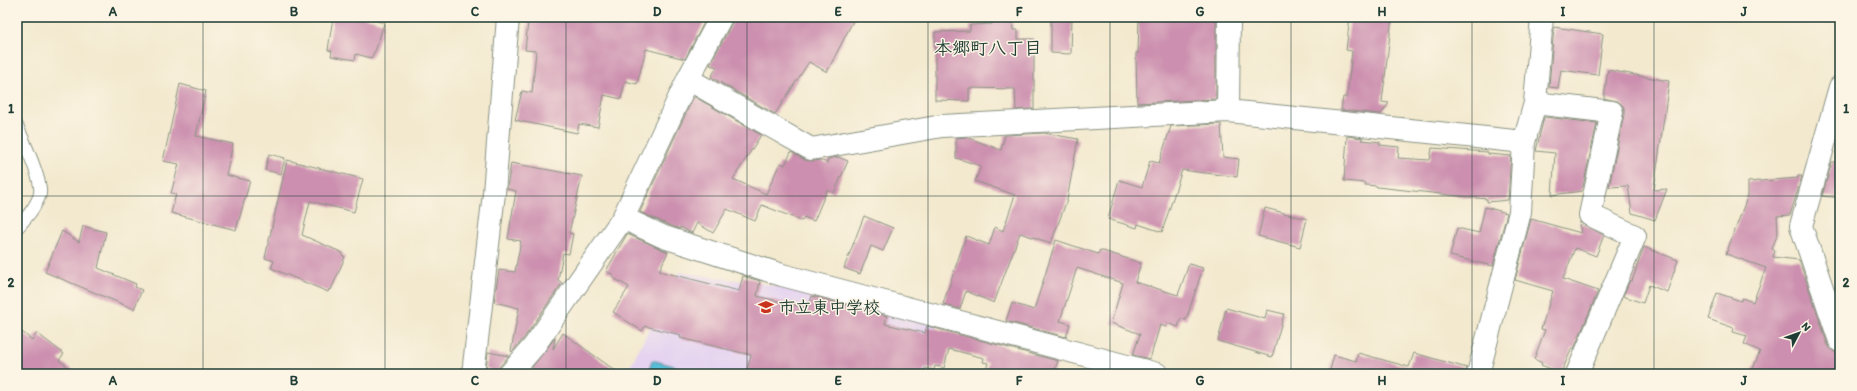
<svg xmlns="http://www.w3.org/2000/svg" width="1857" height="391" font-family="Itim,'Klee One',sans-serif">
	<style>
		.built { fill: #e5d3f1 }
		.water { fill: #59bdd7; stroke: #3c7d86 }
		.building { fill: #cc8faf }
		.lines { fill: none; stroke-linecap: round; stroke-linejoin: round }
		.service-casing { stroke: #899382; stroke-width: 14 }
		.minor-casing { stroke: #899382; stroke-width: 24 }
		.tertiary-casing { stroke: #899382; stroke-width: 24 }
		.service { stroke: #fff; stroke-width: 12 }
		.minor { stroke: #fff; stroke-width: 22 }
		.tertiary { stroke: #fff; stroke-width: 22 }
		.grid { fill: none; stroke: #1f3d34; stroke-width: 1; stroke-opacity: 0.55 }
		.labels { text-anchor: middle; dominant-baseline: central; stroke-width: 3; stroke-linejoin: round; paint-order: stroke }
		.poi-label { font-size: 17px; font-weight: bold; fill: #1f3d34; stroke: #fcf5e5; text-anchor: start }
		.neighbourhood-label { font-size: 18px; font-weight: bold; fill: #1f3d34; stroke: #fcf5e5 }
		.neatline { fill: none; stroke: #1f3d34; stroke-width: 1.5 }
		.grid-label { font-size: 13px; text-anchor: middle; font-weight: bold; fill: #1f3d34 }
	</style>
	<rect width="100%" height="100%" fill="#fcf5e5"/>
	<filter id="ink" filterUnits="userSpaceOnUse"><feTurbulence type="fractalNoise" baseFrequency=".025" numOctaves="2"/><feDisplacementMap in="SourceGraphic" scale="8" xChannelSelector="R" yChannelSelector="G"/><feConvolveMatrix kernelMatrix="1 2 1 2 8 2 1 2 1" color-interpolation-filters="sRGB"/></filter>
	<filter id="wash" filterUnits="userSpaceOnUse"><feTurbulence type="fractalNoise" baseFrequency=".012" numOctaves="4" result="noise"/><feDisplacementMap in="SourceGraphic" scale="16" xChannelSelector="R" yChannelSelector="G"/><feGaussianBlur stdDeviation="0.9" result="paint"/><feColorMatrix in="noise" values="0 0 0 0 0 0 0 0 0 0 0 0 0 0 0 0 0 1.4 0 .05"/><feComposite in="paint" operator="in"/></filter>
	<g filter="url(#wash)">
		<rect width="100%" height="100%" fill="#f3e9cf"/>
		<path class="built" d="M 679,272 L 805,290 L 937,325 L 925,374 L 626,374 Z"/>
		<path class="water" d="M 652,360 L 703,374 L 648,374 Z"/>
		<g id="blocks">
			<path class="building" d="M 333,17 L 363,17 L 384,23 L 376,49 L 371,58 L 356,54 L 355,60 L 331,56 L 332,51 L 328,50 Z
				M 539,17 L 586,17 L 612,23 L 614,17 L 707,17 L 685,59 L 646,49 L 637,84 L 625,81 L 621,99 L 604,95 L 598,127 L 579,124 L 577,133 L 515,120 L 522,91 L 532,93 L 536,51 L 525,50 L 528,22 L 539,23 Z
				M 733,17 L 855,17 L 827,72 L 809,62 L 775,114 L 711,77 L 717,67 L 710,65 L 732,23 Z
				M 992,17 L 1012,17 L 1013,30 L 1018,30 L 1018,39 L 1034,39 L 1034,109 L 1016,110 L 1015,89 L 969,88 L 969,101 L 935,100 L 935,32 L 970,31 L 970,25 L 992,24 Z
				M 1051,17 L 1072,17 L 1071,54 L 1051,53 Z
				M 1139,17 L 1216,17 L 1216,99 L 1137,103 L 1136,53 L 1138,53 Z
				M 1350,17 L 1392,17 L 1382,102 L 1389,103 L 1381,114 L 1341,110 L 1343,97 L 1347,97 L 1352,51 L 1346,50 Z
				M 1554,27 L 1603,34 L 1598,75 L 1561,70 L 1558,88 L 1549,87 Z
				M 1608,70 L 1669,81 L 1654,190 L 1667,189 L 1655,220 L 1632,213 L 1628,186 L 1609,187 L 1624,114 L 1624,107 L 1619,102 L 1604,98 Z
				M 180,84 L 206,91 L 196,136 L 233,144 L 226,175 L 250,181 L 236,230 L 171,213 L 176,194 L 171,193 L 179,164 L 163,161 Z
				M 695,97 L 761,135 L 733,179 L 766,194 L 780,163 L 785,165 L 791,152 L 805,160 L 813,161 L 820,160 L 827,163 L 828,159 L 838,157 L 848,161 L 834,193 L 827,190 L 814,221 L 804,217 L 802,221 L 762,205 L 755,221 L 727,209 L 713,233 L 697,223 L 692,233 L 680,227 L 680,229 L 669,225 L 640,212 L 693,98 Z
				M 1544,117 L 1597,123 L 1582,191 L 1552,195 L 1555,153 L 1536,151 Z
				M 1221,124 L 1223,157 L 1239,159 L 1237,177 L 1182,170 L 1162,232 L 1138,224 L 1137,228 L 1108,219 L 1119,180 L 1142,187 L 1150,161 L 1159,163 L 1171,126 Z
				M 1044,133 L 1078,139 L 1067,200 L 1051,243 L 1020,233 L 994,303 L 966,291 L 960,309 L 943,304 L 966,236 L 989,245 L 995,227 L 1003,231 L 1015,195 L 975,181 L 981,166 L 956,158 L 956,138 L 966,137 L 1001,150 L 1005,135 Z
				M 1347,136 L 1363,138 L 1361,140 L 1380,142 L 1380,145 L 1399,147 L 1398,158 L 1430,160 L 1432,148 L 1488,152 L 1488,154 L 1511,156 L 1508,200 L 1487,202 L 1487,199 L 1377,187 L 1377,186 L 1365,185 L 1365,183 L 1344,181 Z
				M 269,154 L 285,158 L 281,174 L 265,170 Z
				M 287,160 L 363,179 L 354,212 L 310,201 L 302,235 L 343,253 L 342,255 L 345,257 L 331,290 L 329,289 L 328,292 L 271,268 L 274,261 L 265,258 Z
				M 1832,162 L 1840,162 L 1840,198 L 1822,196 Z
				M 511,163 L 582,176 L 569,233 L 573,234 L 569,254 L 563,253 L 558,280 L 562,283 L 524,338 L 512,352 L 511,351 L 519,308 L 494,302 L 499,270 L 515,272 L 521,241 L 508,239 L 516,191 L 507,189 Z
				M 1798,176 L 1802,176 L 1790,215 L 1777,216 L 1778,233 L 1772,249 L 1775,251 L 1773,257 L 1799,260 L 1828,345 L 1832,350 L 1836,353 L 1840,365 L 1840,374 L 1751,374 L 1760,351 L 1744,344 L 1747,336 L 1733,332 L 1734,328 L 1708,319 L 1717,293 L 1741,301 L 1742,298 L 1753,302 L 1766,268 L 1726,254 L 1748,195 L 1748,182 L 1798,178 Z
				M 1485,207 L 1507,213 L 1493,266 L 1450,256 L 1457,228 L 1479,233 Z
				M 1265,208 L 1307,219 L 1300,247 L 1258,236 Z
				M 864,216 L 893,228 L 883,251 L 871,246 L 860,274 L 844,268 Z
				M 1531,219 L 1581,233 L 1579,222 L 1604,235 L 1596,256 L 1575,248 L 1563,279 L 1598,291 L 1574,349 L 1572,348 L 1561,373 L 1541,365 L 1542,363 L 1534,359 L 1545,330 L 1541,329 L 1553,291 L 1515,280 Z
				M 83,226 L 106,232 L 98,268 L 136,284 L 135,287 L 142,290 L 134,309 L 45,272 L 62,231 L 79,242 Z
				M 627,234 L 668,252 L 659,271 L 739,291 L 743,276 L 760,281 L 757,296 L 806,308 L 806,305 L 809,306 L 812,296 L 887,316 L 885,324 L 925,333 L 927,326 L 1058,361 L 1053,374 L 985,374 L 988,363 L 983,362 L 984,358 L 949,349 L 944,368 L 935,366 L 934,370 L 925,368 L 923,374 L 746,374 L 751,355 L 680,338 L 681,335 L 645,326 L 642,331 L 613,312 L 629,287 L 612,277 L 614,275 L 606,271 Z
				M 1056,240 L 1098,254 L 1100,250 L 1141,263 L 1135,282 L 1178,295 L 1189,264 L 1203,268 L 1186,320 L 1181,318 L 1178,327 L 1167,323 L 1166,327 L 1160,325 L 1150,359 L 1133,355 L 1140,334 L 1111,323 L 1123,283 L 1077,268 L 1060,321 L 1070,324 L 1066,337 L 1006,321 L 1012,303 L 1034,310 Z
				M 1644,247 L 1678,260 L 1667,292 L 1649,285 L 1643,303 L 1623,296 L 1630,280 L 1632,281 Z
				M 1226,308 L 1265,319 L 1267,310 L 1284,314 L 1272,357 L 1218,341 Z
				M 17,328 L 32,340 L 37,333 L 64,354 L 59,360 L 77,374 L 17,374 Z
				M 563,333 L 620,374 L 537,374 L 538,372 L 532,367 L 555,338 L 553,349 Z
				M 488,352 L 509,356 L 500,366 L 498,373 L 486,368 Z
				M 1358,353 L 1409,367 L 1414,353 L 1467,368 L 1466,374 L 1329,374 L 1334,355 L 1356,361 Z"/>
		</g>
	</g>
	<g filter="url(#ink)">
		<use href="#blocks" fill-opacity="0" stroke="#899382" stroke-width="1"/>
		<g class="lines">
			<g class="service-casing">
				<path id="service" d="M 17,126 C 23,139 43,182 40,194 C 36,207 26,218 17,228"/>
			</g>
			<g class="minor-casing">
				<path id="minor" d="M 1229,17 L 1228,111 L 1524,142
					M 688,79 L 811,149 L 942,126 L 1228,111
					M 1840,87 L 1801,226 L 1840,341
					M 1535,103 L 1612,112 L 1590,215 L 1635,236 L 1577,374
					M 623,218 L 664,237 L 782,275 L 1157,374
					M 510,374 L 534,346 L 623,218 L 688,79 L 721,17
					M 1478,374 L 1520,212 L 1524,142 L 1535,103 L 1542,17"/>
			</g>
			<g class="tertiary-casing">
				<path id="tertiary" d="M 473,374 L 494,193 L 508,17"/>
			</g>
			<use href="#service" class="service"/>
			<use href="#minor" class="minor"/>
			<use href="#tertiary" class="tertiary"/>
		</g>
	</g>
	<path class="grid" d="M 203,17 L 203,374M 385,17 L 385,374M 566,17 L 566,374M 747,17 L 747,374M 928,17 L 928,374M 1110,17 L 1110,374M 1291,17 L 1291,374M 1472,17 L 1472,374M 1654,17 L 1654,374M 17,196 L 1840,196"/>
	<defs>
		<g id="school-bare" transform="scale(1.2)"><path d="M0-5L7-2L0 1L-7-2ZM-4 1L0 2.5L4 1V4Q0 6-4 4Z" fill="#c8321e" stroke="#fcf5e5" stroke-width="2.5" paint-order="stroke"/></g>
	</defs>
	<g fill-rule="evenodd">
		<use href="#school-bare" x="766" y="307"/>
	</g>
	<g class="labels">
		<g class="poi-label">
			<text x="778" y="307">市立東中学校</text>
		</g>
		<g class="neighbourhood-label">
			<text x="988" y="48">本郷町八丁目</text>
		</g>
	</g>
	<rect width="1857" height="391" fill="none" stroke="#fcf5e5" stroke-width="44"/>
	<g transform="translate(1799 333) rotate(49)" stroke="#fcf5e5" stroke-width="3" paint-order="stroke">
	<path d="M0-3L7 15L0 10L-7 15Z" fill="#1f3d34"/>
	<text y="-6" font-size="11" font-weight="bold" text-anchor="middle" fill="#1f3d34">N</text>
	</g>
	<rect x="22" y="22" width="1813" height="347" class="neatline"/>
	<g class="grid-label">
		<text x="113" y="16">A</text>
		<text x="294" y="16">B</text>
		<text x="475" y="16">C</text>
		<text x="657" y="16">D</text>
		<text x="838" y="16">E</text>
		<text x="1019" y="16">F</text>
		<text x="1200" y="16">G</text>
		<text x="1382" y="16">H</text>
		<text x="1563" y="16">I</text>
		<text x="1744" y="16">J</text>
		<text x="11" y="113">1</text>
		<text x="1846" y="113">1</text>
		<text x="11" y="287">2</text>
		<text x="1846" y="287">2</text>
		<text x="113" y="385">A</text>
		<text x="294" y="385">B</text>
		<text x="475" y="385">C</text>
		<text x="657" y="385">D</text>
		<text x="838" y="385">E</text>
		<text x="1019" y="385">F</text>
		<text x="1200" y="385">G</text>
		<text x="1382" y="385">H</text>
		<text x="1563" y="385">I</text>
		<text x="1744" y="385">J</text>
	</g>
</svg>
